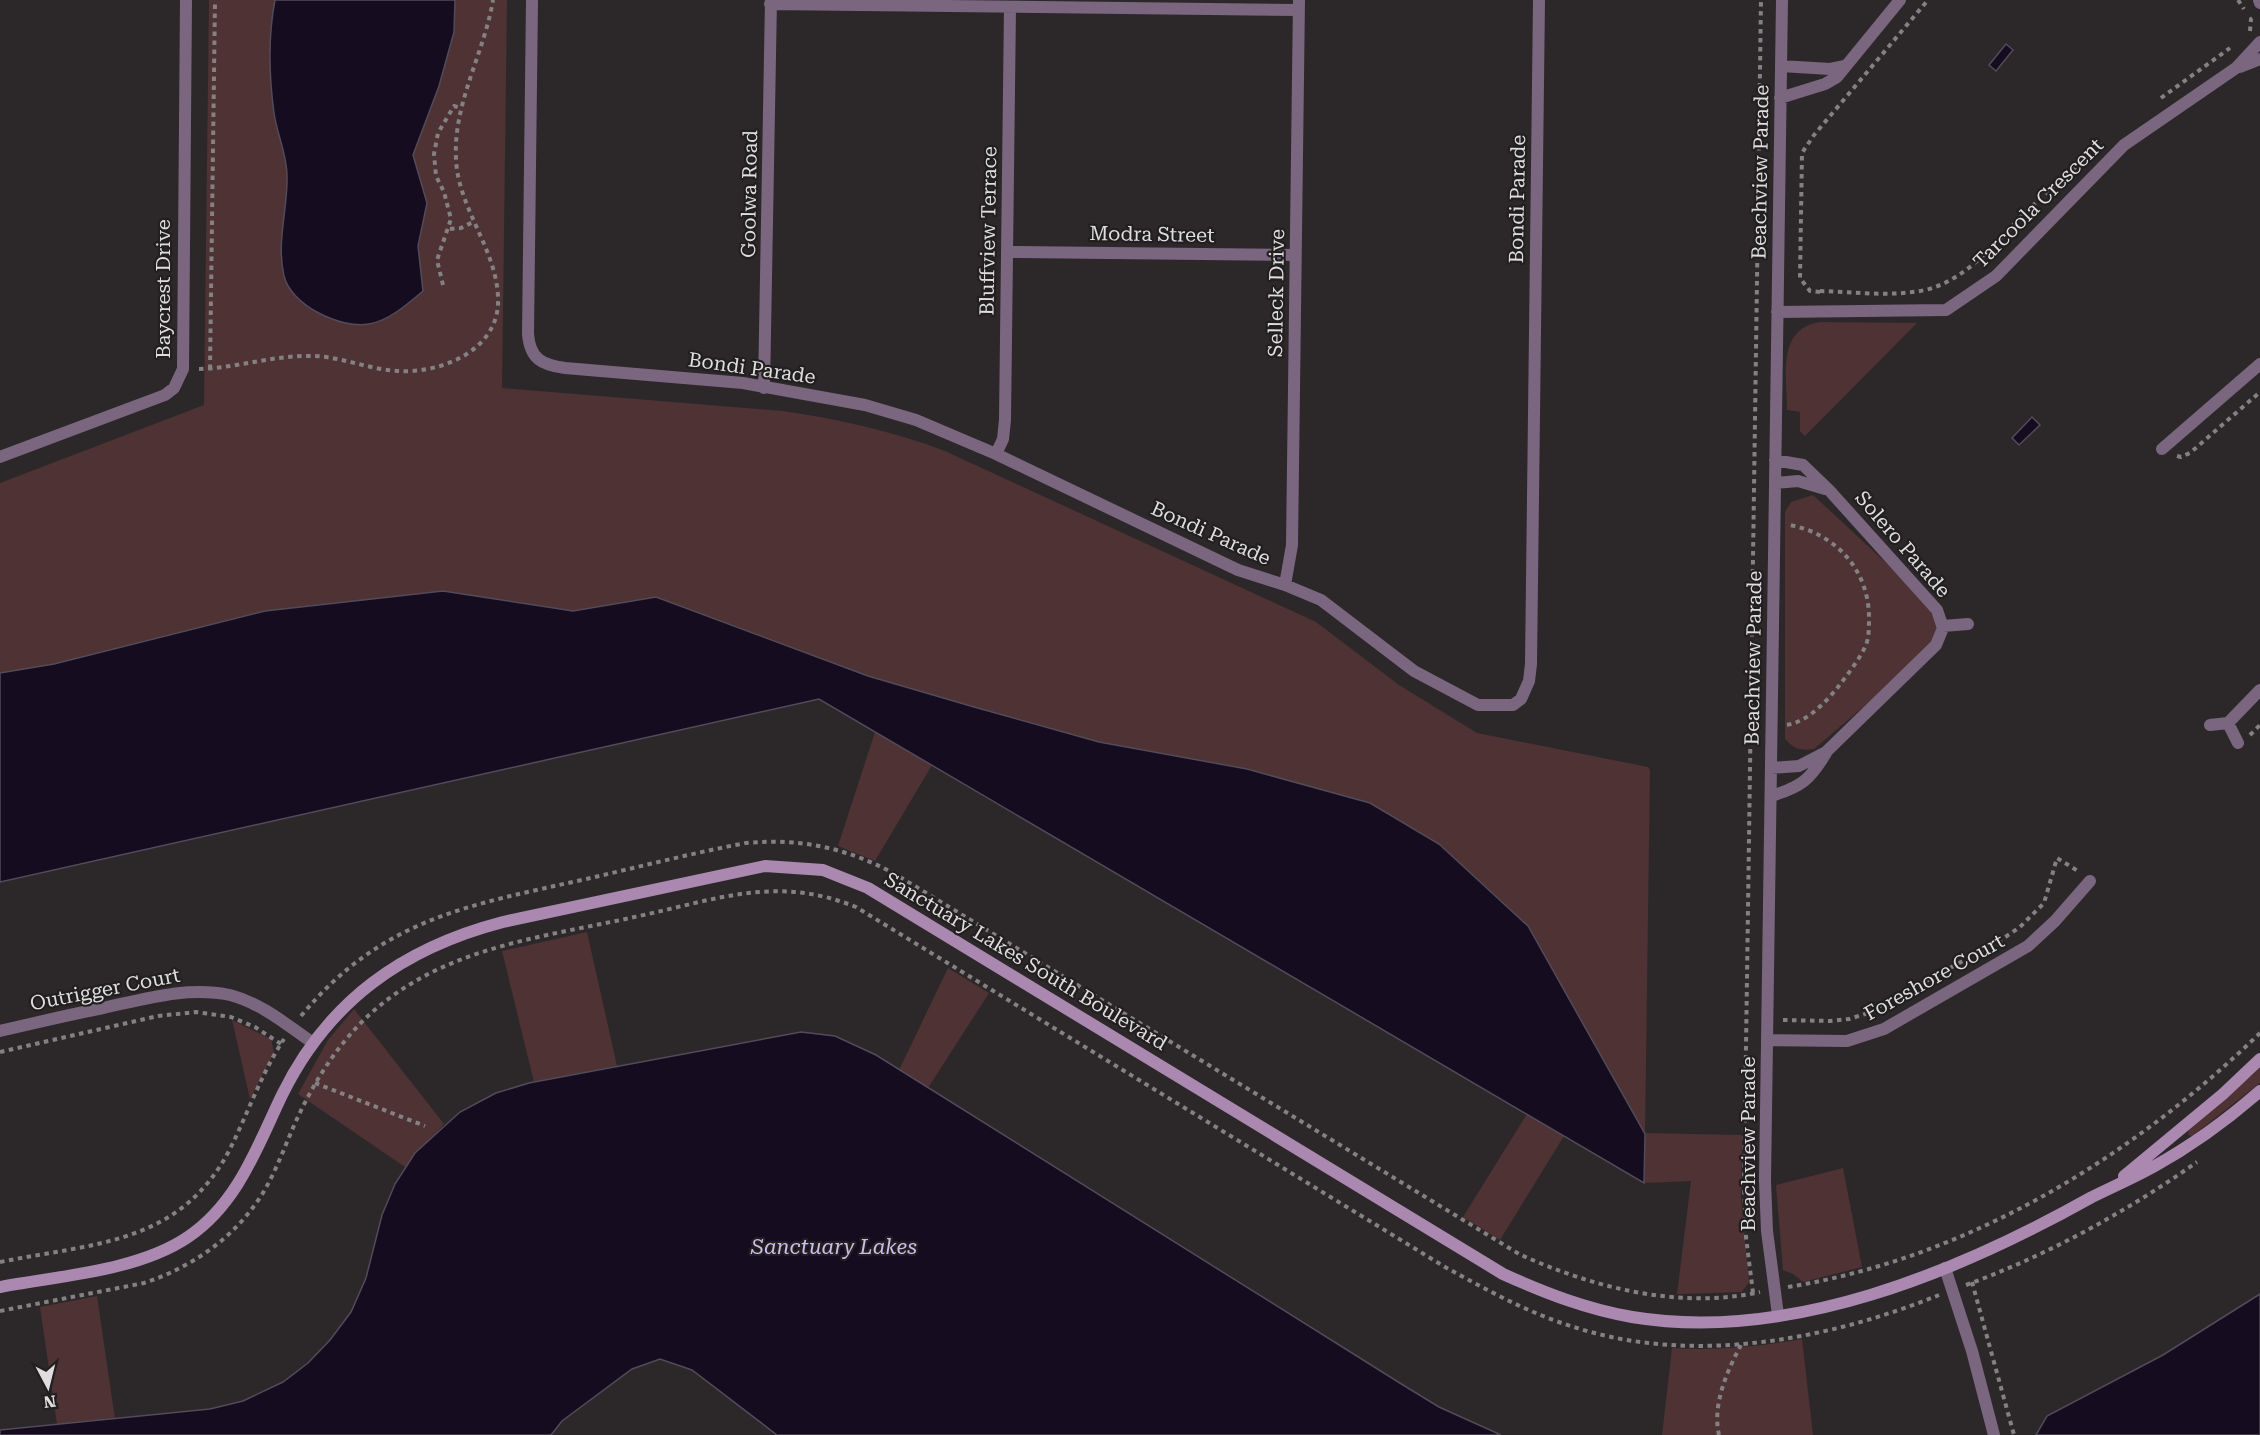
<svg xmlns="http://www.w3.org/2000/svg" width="2260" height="1435" font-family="'Roboto Serif',serif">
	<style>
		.green { fill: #4e3234 }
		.water { fill: #150c20; stroke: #524b59; stroke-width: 1.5 }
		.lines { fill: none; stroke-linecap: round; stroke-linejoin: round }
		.path { stroke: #848182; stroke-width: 4; stroke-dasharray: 4.5 4.5; stroke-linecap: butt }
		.street { stroke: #7b667f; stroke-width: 12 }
		.secondary { stroke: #aa88b0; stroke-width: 12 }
		.labels { text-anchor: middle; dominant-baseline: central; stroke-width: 4.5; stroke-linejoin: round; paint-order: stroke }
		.street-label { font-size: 20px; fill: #dfddde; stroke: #221f21 }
		.water-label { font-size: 21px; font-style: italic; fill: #cebced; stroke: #221f21 }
	</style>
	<rect width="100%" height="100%" fill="#2c282a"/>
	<path class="green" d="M 209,0 L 507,0 L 502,388 L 783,411 C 839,419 892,431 945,451 L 1316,622 L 1399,685 L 1477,733 L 1648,767 L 1650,770 L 1645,1133 L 1742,1135 L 1741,1198 L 1749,1282 L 1742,1292 L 1677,1294 L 1691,1181 L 1644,1183 L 1564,1136 L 1500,1240 L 1463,1217 L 1527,1114 L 932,765 L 875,861 L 838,846 L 875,732 L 819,699 L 0,882 L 0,483 L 204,405 Z
		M 1820,322 L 1917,323 L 1805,436 L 1800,431 L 1800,412 L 1787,410 C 1787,376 1776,329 1820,322 Z
		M 1813,495 L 1937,610 L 1942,626 L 1936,645 L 1814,749 C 1801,751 1794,749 1785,739 L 1785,512 L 1791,502 Z
		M 587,932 L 617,1066 L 534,1082 L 502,951 Z
		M 948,968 L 989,993 L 928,1088 L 899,1070 Z
		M 354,1009 L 444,1124 L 405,1167 L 298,1094 L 328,1040 Z
		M 232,1020 L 271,1039 L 274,1053 L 250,1099 Z
		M 2260,1068 L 2260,1083 L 2192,1136 L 2188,1135 L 2189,1130 Z
		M 1843,1168 L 1862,1267 L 1803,1282 L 1793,1274 L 1783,1270 L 1776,1185 Z
		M 97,1296 L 115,1419 L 57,1424 L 40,1307 Z
		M 1802,1339 L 1813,1435 L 1662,1435 L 1672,1348 C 1716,1351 1759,1346 1802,1339 Z"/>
	<path class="water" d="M 275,0 L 455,0 L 454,32 L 439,86 L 413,155 L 427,203 L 418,246 L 423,291 C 408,304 388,321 369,324 C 340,329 291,305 284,276 C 276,242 288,209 287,176 C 287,155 277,134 274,113 C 269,76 268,36 275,0 Z
		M 2006,44 L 2013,50 L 1996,71 L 1989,65 Z
		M 2032,417 L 2040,425 L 2019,445 L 2012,438 Z
		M 443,591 L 573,611 L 656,597 L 868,676 L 974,707 L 1099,742 L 1247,769 L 1370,803 L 1439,844 L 1528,926 L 1645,1134 L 1644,1183 L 819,699 L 0,882 L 0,673 L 54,664 L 265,611 Z
		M 801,1032 L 835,1036 L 876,1055 L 1403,1385 L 1439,1407 L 1501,1435 L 777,1435 L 692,1370 L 660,1359 L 632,1369 L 562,1421 L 551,1435 L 0,1435 L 0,1430 L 210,1409 L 243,1401 L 283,1382 L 308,1363 L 330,1340 L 351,1312 L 366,1278 L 382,1215 L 395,1184 L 415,1153 L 460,1112 L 496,1093 L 529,1083 Z
		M 2260,1294 L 2260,1435 L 2036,1435 L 2047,1416 L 2163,1355 Z"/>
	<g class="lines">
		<path class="path" d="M 2238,0 L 2244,9
			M 2250,31 L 2251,19 L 2254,17
			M 2161,98 L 2230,48
			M 450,229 L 461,228 L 473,222
			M 443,285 L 437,260 L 451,219 L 444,192 L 436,176 L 434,154 L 438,133 L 454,106 L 461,108
			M 1820,291 C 1853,292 1892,297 1925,290 C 1968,280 1998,239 2028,210 C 2046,193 2064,177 2083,161
			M 1820,292 L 1810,291 L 1800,278 L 1802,153 L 1814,135 L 1928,0
			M 199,369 C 236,368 270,356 307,356 C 338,355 366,369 397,371 C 441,374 501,350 498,297 C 496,248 458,208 456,159 C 453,103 484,54 493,0
			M 210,369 L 215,0
			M 2177,456 L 2181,457 L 2190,453 L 2260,392
			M 1787,725 C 1808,721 1825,703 1838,687 C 1848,674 1859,660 1866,645 C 1869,637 1869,627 1869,618 C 1869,570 1836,534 1790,525
			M 2250,735 L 2260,725
			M 301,1016 C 382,918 470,905 586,879 C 639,867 692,853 746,843 C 801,838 847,848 895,874 L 1519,1254 C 1591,1287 1679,1310 1760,1292
			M 1783,1020 L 1830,1021 L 1849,1019 L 1865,1014 L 1998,942 L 2020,927 L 2044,903 L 2057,858 L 2078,871
			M 0,1052 L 158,1016 L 196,1012 L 231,1017 L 255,1027 L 281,1044
			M 315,1083 L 425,1126
			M 0,1262 C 94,1243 180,1245 230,1149 C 248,1113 262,1072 284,1039
			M 1972,1282 L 2014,1435
			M 1966,1285 C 2048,1255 2126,1212 2197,1162
			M 1788,1287 C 1968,1258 2131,1158 2260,1033
			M 1753,1293 L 1746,1237 L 1744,1187 L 1761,0
			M 0,1311 L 144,1283 C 187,1269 227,1243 254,1206 C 273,1181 283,1150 296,1121 C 318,1073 348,1028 391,997 C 463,944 555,935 639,916 C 718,899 777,875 856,907 L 1445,1267 C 1487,1290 1530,1314 1577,1328 C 1694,1365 1828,1340 1939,1295
			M 1719,1435 C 1712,1405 1727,1371 1741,1345"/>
		<path class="street" d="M 532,0 L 528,334 C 530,359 542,365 565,368 L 743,383 L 865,405 L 916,420 L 996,454 L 1238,570 L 1285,585 L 1321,600 L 1414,671 L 1478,705 L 1513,705 L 1521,699 L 1529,681 L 1531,664 L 1539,0
			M 2259,0 L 2260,3
			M 770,4 L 1299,10
			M 1781,66 L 1830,69 L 1845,66
			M 2240,67 L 2260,59
			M 1780,98 L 1825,84 L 1837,77 L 1900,0
			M 1007,252 L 1295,255
			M 1777,312 L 1946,310 L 1996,276 L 2124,145 L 2236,68 L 2260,42
			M 764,388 L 771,0
			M 2162,449 L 2260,364
			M 996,454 L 1003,439 L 1005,420 L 1010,7
			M 0,457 L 165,395 L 174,388 L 183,369 L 186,0
			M 1775,483 L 1798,481 L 1825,489
			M 1285,585 L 1292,545 L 1299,0
			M 1943,626 L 1968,624
			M 2228,723 L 2260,690
			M 2210,725 L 2228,723 L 2238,743
			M 1771,768 L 1799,766 L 1826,752 L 1936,645 L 1943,628 L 1937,610 L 1829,490 L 1803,465 L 1775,460
			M 1771,796 C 1801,787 1810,780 1826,753
			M 0,1031 C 34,1023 69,1015 103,1008 C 145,999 187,986 230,995 C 261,1003 287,1025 313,1043
			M 1767,1040 L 1847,1041 L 1884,1029 L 2028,946 L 2055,921 L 2090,881
			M 1945,1268 L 1972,1351 L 1994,1435
			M 1778,1315 L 1767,1231 L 1765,1181 L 1782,0"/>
		<path class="secondary" d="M 2124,1176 L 2223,1094 L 2260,1059
			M 0,1287 C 59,1276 138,1271 188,1237 C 238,1203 257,1147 282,1095 C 328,1001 403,948 503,922 L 765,866 L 823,870 L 868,888 L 1503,1274 C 1545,1293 1586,1309 1632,1317 C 1789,1343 1958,1272 2092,1197 C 2112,1187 2133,1178 2153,1167 C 2191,1146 2227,1120 2260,1091"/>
	</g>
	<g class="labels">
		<g class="street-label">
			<text transform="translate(1760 172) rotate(-89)">Beachview Parade</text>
			<text transform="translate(749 194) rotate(-89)">Goolwa Road</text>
			<text transform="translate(1517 199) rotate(-89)">Bondi Parade</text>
			<text transform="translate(2038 203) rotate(-45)">Tarcoola Crescent</text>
			<text transform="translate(988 231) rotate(-89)">Bluffview Terrace</text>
			<text transform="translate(1152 234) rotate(1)">Modra Street</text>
			<text transform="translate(163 289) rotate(-90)">Baycrest Drive</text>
			<text transform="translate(1276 293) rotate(-89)">Selleck Drive</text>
			<text transform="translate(752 368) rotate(8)">Bondi Parade</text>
			<text transform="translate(1211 533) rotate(24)">Bondi Parade</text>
			<text transform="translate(1903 544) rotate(49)">Solero Parade</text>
			<text transform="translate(1753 658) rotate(-89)">Beachview Parade</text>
			<text transform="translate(1026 961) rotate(31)">Sanctuary Lakes South Boulevard</text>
			<text transform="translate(1934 977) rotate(-29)">Foreshore Court</text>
			<text transform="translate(105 989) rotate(-11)">Outrigger Court</text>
			<text transform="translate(1748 1144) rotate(-90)">Beachview Parade</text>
		</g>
		<g class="water-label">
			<text x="834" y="1247">Sanctuary Lakes</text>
		</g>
	</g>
	<g transform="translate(48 1387) rotate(173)" stroke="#221f21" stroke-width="4.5" paint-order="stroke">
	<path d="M0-4.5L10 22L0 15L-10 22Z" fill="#dfddde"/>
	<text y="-9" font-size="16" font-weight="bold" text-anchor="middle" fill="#dfddde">N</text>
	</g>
</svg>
